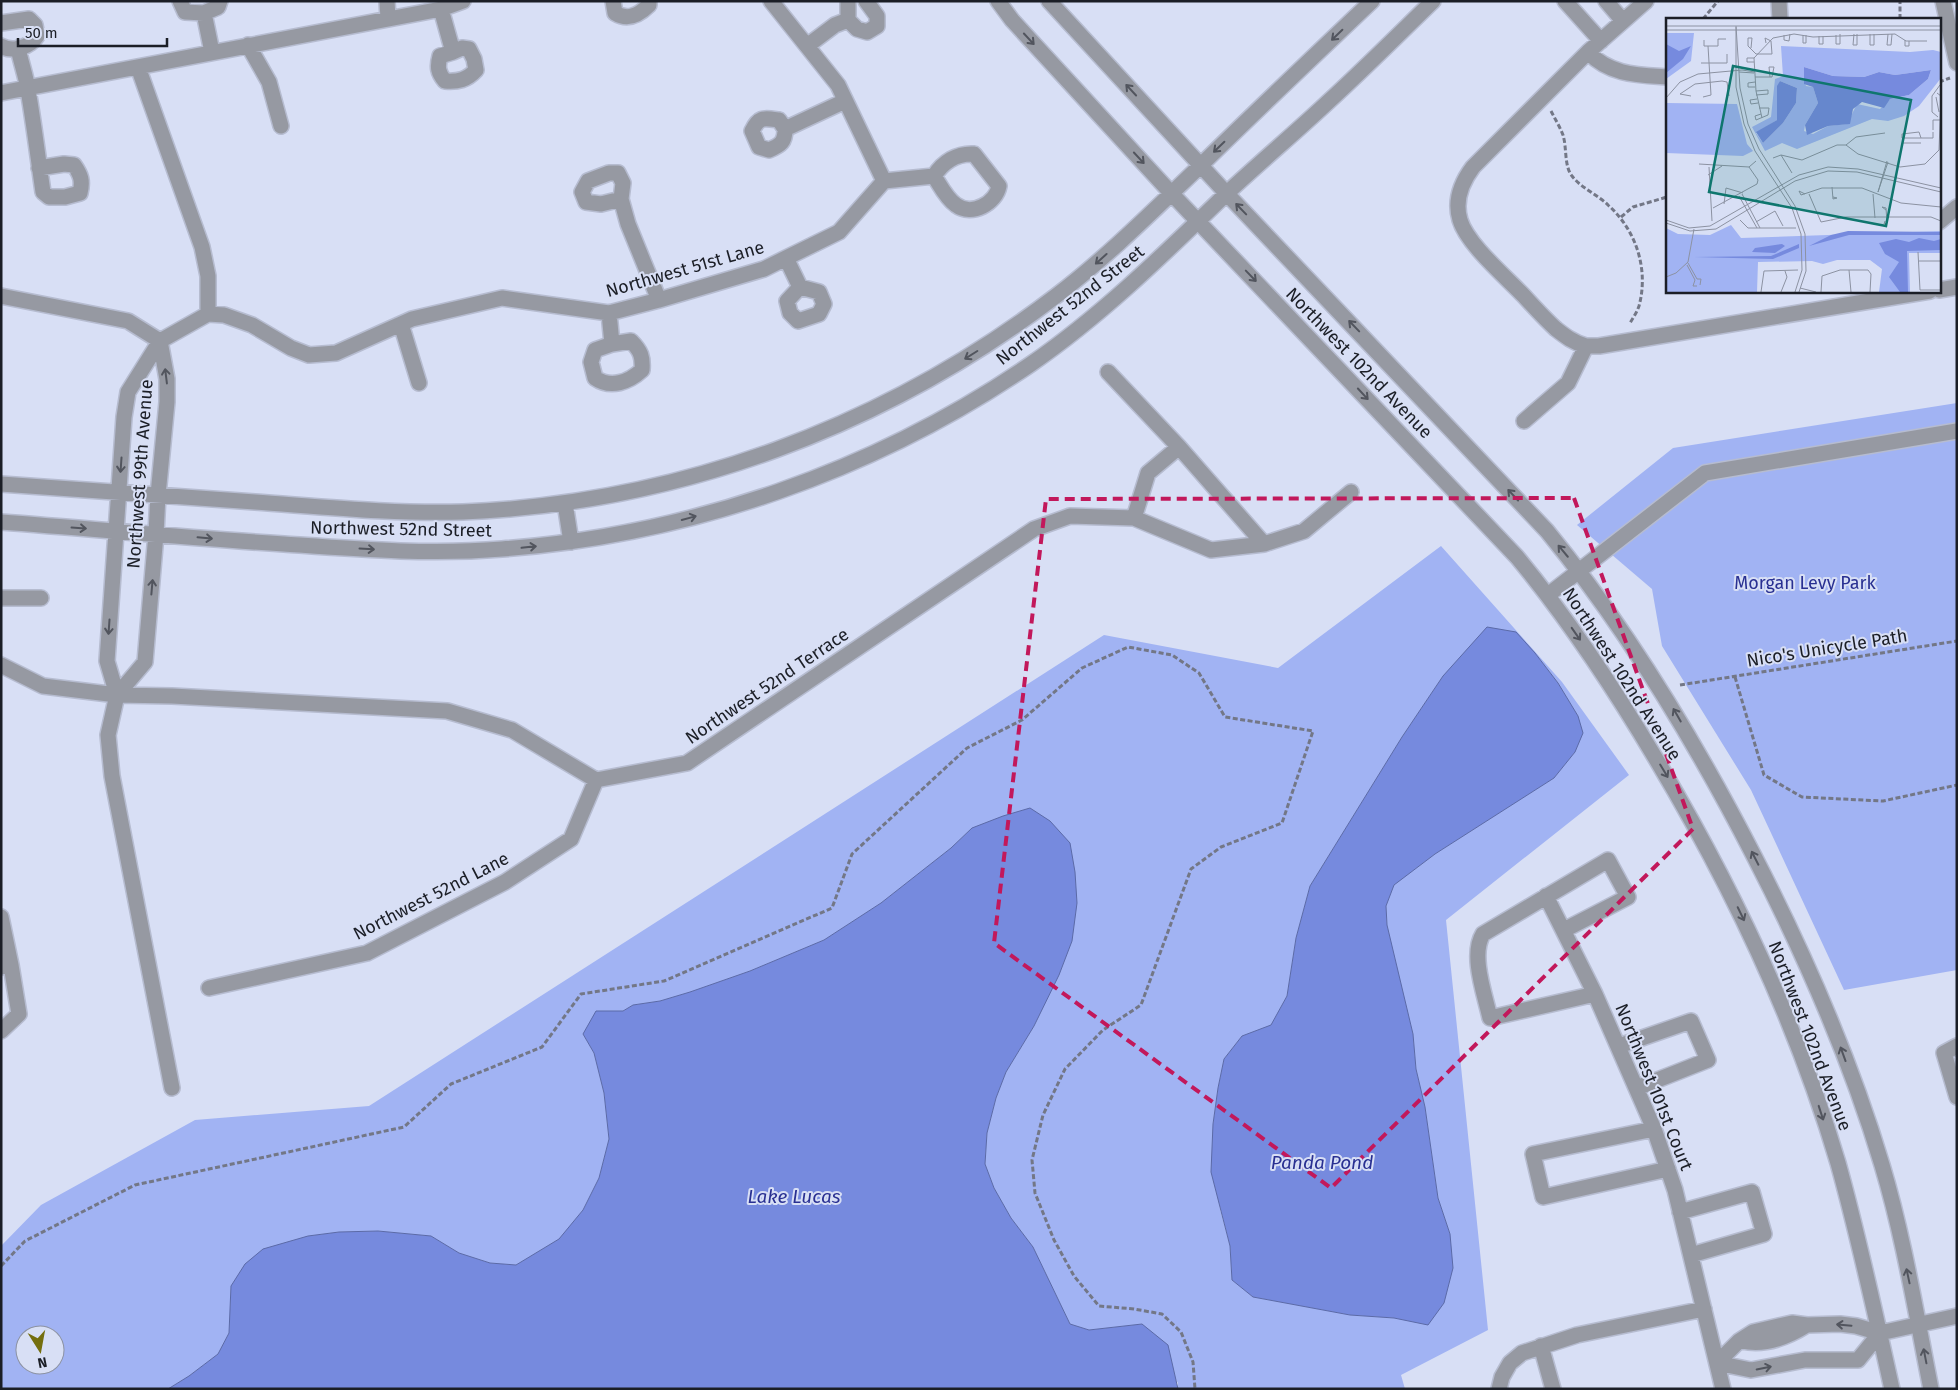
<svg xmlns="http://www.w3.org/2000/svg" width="1958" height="1390" font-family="'Fira Sans',sans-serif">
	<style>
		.green { fill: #a1b3f3; fill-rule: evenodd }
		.water { fill: #768ade; stroke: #5b6aa7 }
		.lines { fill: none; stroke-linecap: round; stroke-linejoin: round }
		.minor-casing { stroke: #b6bcd0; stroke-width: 18 }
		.path { stroke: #737786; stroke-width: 3; stroke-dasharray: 5 2.5; stroke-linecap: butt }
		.minor { stroke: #9699a2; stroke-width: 15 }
		.oneway { stroke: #52555e }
		.marked { fill: none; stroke: #c2185b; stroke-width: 4; stroke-dasharray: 10 6; stroke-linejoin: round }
		.labels { text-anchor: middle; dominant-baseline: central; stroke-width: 4; stroke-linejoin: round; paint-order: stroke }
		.street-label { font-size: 18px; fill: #1b1e26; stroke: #d8dff5 }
		.park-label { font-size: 18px; fill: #293092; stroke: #d8dff5 }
		.water-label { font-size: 19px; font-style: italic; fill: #293092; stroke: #d8dff5 }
		.inset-road { fill: none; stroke: #8c92a2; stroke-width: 1 }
		.view { fill: #0f766e; fill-opacity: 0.15; stroke: #0f766e; stroke-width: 2.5 }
		.inset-edge { fill: none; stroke: #1b1e26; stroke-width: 2.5 }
	</style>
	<rect width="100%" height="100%" fill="#d8dff5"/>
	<path class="green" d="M 1957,403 L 1957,970 L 1844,990 L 1751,790 L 1662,646 L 1652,589 L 1577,525 L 1673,448 Z
		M 1441,546 L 1562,682 L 1629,775 L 1446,920 L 1488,1330 L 1401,1375 L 1405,1389 L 1178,1389 L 1178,1383 L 1142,1324 L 1089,1330 L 1070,1324 L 1033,1247 L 1011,1218 L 994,1188 L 985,1164 L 987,1133 L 996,1098 L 1006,1072 L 1034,1026 L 1045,1002 L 972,828 L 951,848 L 881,903 L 824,940 L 750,971 L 690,992 L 660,1001 L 633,1005 L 583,1034 L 594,1053 L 604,1093 L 609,1139 L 599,1178 L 583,1210 L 560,1239 L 516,1265 L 490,1263 L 459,1253 L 431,1236 L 378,1231 L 339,1232 L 308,1236 L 231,1286 L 229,1333 L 218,1354 L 189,1376 L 168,1389 L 1,1389 L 1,1246 L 41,1205 L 195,1120 L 369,1106 L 1104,635 L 1278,668 ZM 1535,653 L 1558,683 L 1578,716 L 1575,752 L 1554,778 L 1435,854 L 1393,885 L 1386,906 L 1387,925 L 1391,949 L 1413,1034 L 1416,1069 L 1425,1107 L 1438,1198 L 1450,1234 L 1428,1324 L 1394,1318 L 1350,1315 L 1253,1297 L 1232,1280 L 1230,1246 L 1220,1209 L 1213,1124 L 1218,1088 L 1224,1059 L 1242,1036 L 1271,1026 L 1287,996 L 1296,938 L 1310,886 L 1402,737 L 1443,676 ZM 25,1335 L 55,1335 L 55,1365 L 25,1365 Z"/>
	<path class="water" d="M 1487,627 L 1516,632 L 1535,653 L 1558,683 L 1578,716 L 1583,733 L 1575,752 L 1554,778 L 1435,854 L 1394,885 L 1386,906 L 1387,925 L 1413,1034 L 1416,1069 L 1425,1107 L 1438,1198 L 1450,1234 L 1453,1268 L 1444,1303 L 1428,1325 L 1394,1318 L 1350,1315 L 1253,1297 L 1232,1280 L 1230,1246 L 1211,1172 L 1213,1124 L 1218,1088 L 1224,1059 L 1242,1036 L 1271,1025 L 1287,996 L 1296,938 L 1310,886 L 1402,737 L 1443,676 Z
		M 1030,808 L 1050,821 L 1070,843 L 1075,872 L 1077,903 L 1072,941 L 1059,975 L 1034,1026 L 1006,1072 L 996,1098 L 987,1133 L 985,1164 L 994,1188 L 1011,1218 L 1033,1247 L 1070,1324 L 1089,1330 L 1142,1324 L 1168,1345 L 1178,1389 L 168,1389 L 189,1376 L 218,1354 L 229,1333 L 231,1286 L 245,1264 L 263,1249 L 308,1236 L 339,1232 L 378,1231 L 431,1236 L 459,1253 L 490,1263 L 516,1265 L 559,1239 L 583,1210 L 599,1178 L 609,1139 L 604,1093 L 594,1053 L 583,1034 L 596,1011 L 623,1011 L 633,1005 L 660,1001 L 690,992 L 750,971 L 824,940 L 881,903 L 951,848 L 972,828 L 1003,816 Z"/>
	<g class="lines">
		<g class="minor-casing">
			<path id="minor" d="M 180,1 L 185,12 L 204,13 L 218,7 L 220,1
				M 387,1 L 388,19
				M 613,1 L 615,13 C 628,21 639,15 649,5 L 649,1
				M 771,1 L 838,85 L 884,181
				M 848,1 L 848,20 L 857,29 L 867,32 L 877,26 L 877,16 L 866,1
				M 998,1 L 1012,20 L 1171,193 L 1517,557 C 1569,620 1614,688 1656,759 C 1732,886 1796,1021 1838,1163 C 1859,1238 1875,1313 1892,1389
				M 1049,1 L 1227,194 L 1547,531 C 1629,631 1695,741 1754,856 C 1805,955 1850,1058 1882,1165 C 1904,1238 1916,1314 1931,1389
				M 1565,1 L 1601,41
				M 1606,1 L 1623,21
				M 1779,1 L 1780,19
				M 1943,1 L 1957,63
				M 441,9 L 453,52 L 440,56 C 437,67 438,73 445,81 C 458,82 467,80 476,70 L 474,59 L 469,49 L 462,48 L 453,52
				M 204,13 L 212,52
				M 1,23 L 29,19 L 35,25 L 37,36 C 30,47 13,53 1,46
				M 248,45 L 269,82 L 281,126
				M 807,46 L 835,25 L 848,20
				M 18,48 C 21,63 26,76 28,90 C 34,124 38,158 43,192 L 49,197 L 65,197 L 80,193 C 83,181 81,175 74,165 L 64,164 L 39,168
				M 1588,52 C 1610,75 1637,75 1667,77
				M 138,67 L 202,247 L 208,276 L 208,314
				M 1,93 L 441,9 L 463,1
				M 785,129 C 785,142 781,145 769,150 L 759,147 L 752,131 C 759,116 764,118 779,120 L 785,129 L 845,101
				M 621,199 L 601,204 L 586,202 L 582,192 L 588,181 L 609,173 L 618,173 L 623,183 L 621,199 L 628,224 L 659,300
				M 1939,222 L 1957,207
				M 786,258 L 800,287 L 819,292 L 824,304 L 819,314 L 798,321 L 790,313 L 787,301 L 800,287
				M 1939,290 L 1957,287
				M 1,296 L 128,321 L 160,341 L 208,314 L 224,315 L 252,325 L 291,348 L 309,355 L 336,353 L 412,319 L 502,298 L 609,313 L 659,300 L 764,269 L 786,258 L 839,232 L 884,181 L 934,176 C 943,162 957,153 974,154 L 999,186 C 996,203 972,217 956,205 C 946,198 940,185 934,176
				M 609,313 L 612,344 L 595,350 L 591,362 L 595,378 C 611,389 629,382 642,370 C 643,357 641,351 631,341 L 612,344
				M 401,324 L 419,383
				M 160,341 L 167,379 L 167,402 L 158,495 L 156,534 L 145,662 L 117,695 L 108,735 L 112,776 L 172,1088
				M 1586,346 C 1574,343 1565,336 1556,329 C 1545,319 1534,307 1524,296 C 1506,277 1467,244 1460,220 C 1454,200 1461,183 1473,167 L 1588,52 L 1646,1
				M 1108,372 L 1179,447 L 1264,544
				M 1524,421 L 1568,383 L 1586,346 L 1599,346 L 1930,291
				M 1,484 C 86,490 171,496 255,502 C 325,507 394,514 463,512 C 679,503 884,427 1056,296 C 1107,257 1153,211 1199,167 C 1256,111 1314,56 1372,1
				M 565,503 L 571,542
				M 1134,518 L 1148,473 L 1179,447
				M 1,522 C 95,529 190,538 284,544 C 356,549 429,555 502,549 C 690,535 875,471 1031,364 C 1102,315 1164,254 1226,194 C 1259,163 1295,133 1328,102 C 1364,69 1398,35 1433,1
				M 1548,595 L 1705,473 L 1957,431
				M 1,598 L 41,598
				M 1,665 L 43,686 L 117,695 L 172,696 L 447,711 L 512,730 L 596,780 L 687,763 L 1034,529 L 1070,516 L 1134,518 L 1211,550 L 1264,544 L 1304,531 L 1351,492
				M 117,695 L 107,661 L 124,417 L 128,392 L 160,341
				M 1546,896 L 1595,994 L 1654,1129 L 1675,1190 L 1723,1389
				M 1,917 L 11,965
				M 1564,930 L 1628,897 L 1608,860 L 1483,934 C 1470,955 1485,995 1490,1018 L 1595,994
				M 1,967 L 11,965 L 19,1014 L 1,1031
				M 209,988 L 367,953 L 505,882 L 571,839 L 596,780
				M 1619,1046 L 1691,1021 L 1708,1060 L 1637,1088
				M 1957,1046 L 1944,1053 L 1957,1097
				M 1654,1129 L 1533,1154 L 1543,1197 L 1668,1169
				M 1680,1212 L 1752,1192 L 1764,1234 L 1691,1255
				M 1742,1341 C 1764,1346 1788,1337 1807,1325
				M 1541,1346 L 1553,1389
				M 1717,1363 L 1739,1341 L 1753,1332 L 1792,1323 L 1807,1325 L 1840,1324 L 1856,1326 L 1880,1333 L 1957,1316
				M 1717,1363 L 1751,1370 L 1805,1360 L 1858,1360 L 1880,1333
				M 1499,1389 L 1502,1377 L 1510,1363 L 1522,1353 L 1577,1335 L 1704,1309"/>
		</g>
		<path class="path" d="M 1703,19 L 1718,1
			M 1900,19 L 1900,1
			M 1939,82 L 1950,78
			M 1551,111 C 1555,119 1560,127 1563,135 C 1567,148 1564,166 1572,176 C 1581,188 1598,195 1608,205 C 1636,230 1649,269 1639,306 C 1637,312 1633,318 1630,323
			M 1621,217 L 1633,207 L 1667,197
			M 1735,677 L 1764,775 L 1802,797 L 1883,801 L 1957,785
			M 1680,685 L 1957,641
			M 1,1266 L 25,1241 L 135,1185 L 404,1127 L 451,1084 L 542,1047 L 581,994 L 664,981 L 832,908 L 852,854 L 967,748 L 1022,720 L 1082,668 L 1128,647 L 1172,655 L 1199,673 L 1225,717 L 1313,731 L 1282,823 L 1221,847 L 1191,869 L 1141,1005 L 1103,1030 L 1065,1069 L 1043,1115 L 1032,1160 L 1035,1193 L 1054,1240 L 1074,1276 L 1099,1306 L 1134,1309 L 1162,1314 L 1181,1332 L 1193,1362 L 1195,1389"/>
		<use href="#minor" class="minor"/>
	</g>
	<defs><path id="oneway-shaft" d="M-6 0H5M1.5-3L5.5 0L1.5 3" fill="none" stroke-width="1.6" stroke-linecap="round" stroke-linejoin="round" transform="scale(1.25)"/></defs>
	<g class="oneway">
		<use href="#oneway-shaft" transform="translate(1337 35) rotate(136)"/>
		<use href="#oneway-shaft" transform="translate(1029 39) rotate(47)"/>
		<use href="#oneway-shaft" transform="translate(1131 90) rotate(-133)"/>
		<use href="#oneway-shaft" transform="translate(1219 147) rotate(136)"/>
		<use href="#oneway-shaft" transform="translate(1139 158) rotate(47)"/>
		<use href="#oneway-shaft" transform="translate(1241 209) rotate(-134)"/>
		<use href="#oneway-shaft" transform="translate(1101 259) rotate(138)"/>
		<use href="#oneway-shaft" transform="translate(1251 276) rotate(46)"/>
		<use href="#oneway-shaft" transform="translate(1354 326) rotate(-134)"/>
		<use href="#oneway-shaft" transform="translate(971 355) rotate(148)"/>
		<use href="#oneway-shaft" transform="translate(166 376) rotate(-97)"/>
		<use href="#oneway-shaft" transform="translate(1363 394) rotate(47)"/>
		<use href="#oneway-shaft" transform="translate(121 465) rotate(94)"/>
		<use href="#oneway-shaft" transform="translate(1513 495) rotate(-133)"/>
		<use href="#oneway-shaft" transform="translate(689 518) rotate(-15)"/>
		<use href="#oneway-shaft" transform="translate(79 528) rotate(4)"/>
		<use href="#oneway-shaft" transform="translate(205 538) rotate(5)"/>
		<use href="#oneway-shaft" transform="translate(529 547) rotate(-6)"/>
		<use href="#oneway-shaft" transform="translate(367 549) rotate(3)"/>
		<use href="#oneway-shaft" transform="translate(1563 551) rotate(-130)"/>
		<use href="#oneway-shaft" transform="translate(152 587) rotate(-85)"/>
		<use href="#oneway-shaft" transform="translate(109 627) rotate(94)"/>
		<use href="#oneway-shaft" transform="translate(1576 634) rotate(55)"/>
		<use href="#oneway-shaft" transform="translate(1677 715) rotate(-120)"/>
		<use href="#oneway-shaft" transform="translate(1664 771) rotate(59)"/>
		<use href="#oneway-shaft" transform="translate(1755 858) rotate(-117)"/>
		<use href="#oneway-shaft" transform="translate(1741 914) rotate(64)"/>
		<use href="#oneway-shaft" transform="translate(1843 1054) rotate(-110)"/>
		<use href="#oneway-shaft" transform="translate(1821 1113) rotate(72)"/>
		<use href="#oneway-shaft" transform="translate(1908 1276) rotate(-102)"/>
		<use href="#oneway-shaft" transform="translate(1844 1325) rotate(-175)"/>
		<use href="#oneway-shaft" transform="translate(1925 1356) rotate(-101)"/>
		<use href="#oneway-shaft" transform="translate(1764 1368) rotate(-11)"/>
	</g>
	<path class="marked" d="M 1574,498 L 1693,829 L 1331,1188 L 994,943 L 1046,499 Z"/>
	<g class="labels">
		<g class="street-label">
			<text transform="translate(685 269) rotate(-16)">Northwest 51st Lane</text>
			<text transform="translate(1070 305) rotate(-38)">Northwest 52nd Street</text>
			<text transform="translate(1359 363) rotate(46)">Northwest 102nd Avenue</text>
			<text transform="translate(140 474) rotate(-86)">Northwest 99th Avenue</text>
			<text transform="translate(401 529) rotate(1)">Northwest 52nd Street</text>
			<text transform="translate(1827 648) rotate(-9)">Nico's Unicycle Path</text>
			<text transform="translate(1622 674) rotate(57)">Northwest 102nd Avenue</text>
			<text transform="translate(767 686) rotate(-34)">Northwest 52nd Terrace</text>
			<text transform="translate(431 896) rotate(-27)">Northwest 52nd Lane</text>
			<text transform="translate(1810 1036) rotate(69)">Northwest 102nd Avenue</text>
			<text transform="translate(1654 1087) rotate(68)">Northwest 101st Court</text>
		</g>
		<g class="park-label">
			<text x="1805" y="583">Morgan Levy Park</text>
		</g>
		<g class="water-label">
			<text x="1322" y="1162">Panda Pond</text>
			<text x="794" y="1196">Lake Lucas</text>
		</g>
	</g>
	<g transform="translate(1666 18)">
		<rect width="275" height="275" fill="#d8dff5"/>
		<path d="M 0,15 L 28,15 L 25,43 L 0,61 ZM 115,28 L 244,34 L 267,32 L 275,34 L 275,60 L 253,88 L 238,98 L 222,103 L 206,101 L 131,131 L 116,125 L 99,133 L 86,109 L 105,99 L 109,61 L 117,58 ZM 138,49 L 167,58 L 198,59 L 213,54 L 229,57 L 265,52 L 262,61 L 243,77 L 224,81 L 214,91 L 191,86 L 181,106 L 162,108 L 147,116 L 138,113 L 139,107 L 152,85 L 147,69 L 140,68 L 138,62 ZM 114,63 L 131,70 L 130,85 L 117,105 L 97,125 L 90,115 L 111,102 L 111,71 ZM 1,85 L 71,86 L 81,126 L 87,133 L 77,138 L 0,135 ZM 65,207 L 75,220 L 275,213 L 275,235 L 243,235 L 244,274 L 213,274 L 216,251 L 204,242 L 171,242 L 157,246 L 146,243 L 92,244 L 91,274 L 0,274 L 0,210 L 12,216 L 44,217 Z" fill="#a1b3f3" fill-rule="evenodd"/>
		<path d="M 0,26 L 13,33 L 25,28 L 17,41 L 0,55 ZM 138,49 L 167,58 L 198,59 L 213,54 L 229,57 L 265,52 L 262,61 L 243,77 L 224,81 L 218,90 L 196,84 L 187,91 L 184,106 L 162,108 L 141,117 L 139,107 L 152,85 L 147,69 L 138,66 ZM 114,63 L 131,70 L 130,85 L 117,105 L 97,125 L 90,114 L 111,102 L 111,68 ZM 182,213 L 275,214 L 275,217 L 183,217 L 143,228 L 165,217 ZM 253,220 L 268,223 L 275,221 L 275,232 L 241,233 L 242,274 L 234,274 L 223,259 L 233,244 L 219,236 L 213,225 L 230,221 L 243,224 ZM 116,226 L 119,228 L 109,235 L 86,234 L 89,230 ZM 133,226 L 133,230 L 107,241 L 28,239 L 105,238 Z" fill="#768ade"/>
		<path class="inset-road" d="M 0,8 L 275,8M 70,8 L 74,70 L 82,106 L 93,131 L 129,188 L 139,216 L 140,253 L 133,274M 70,9 L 70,69 L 78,106 L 89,133 L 126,190 L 135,216 L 136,252 L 129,274M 0,12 L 275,12M 188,16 L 187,27 L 191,27 L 191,16M 204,16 L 204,27 L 208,27 L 208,16M 222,16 L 221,27 L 225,27 L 226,16M 118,17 L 118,22 L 123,23 L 124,16M 137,17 L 137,25 L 140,25 L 140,17M 170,17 L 170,26 L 174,26 L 174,16M 153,18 L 153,26 L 157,26 L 157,18M 38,22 L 38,28 L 52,28 L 52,21 L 60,21M 239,22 L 239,28 L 243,28 L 243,23M 85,30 L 86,20 L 82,20 L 82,28 L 90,36 L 106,36 L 105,23 L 99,20 L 100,25M 88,40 L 81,40 L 81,44 L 88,44M 35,45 L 61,45 L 61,36M 73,54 L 88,55M 89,59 L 106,59 L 108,49 L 103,49 L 104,59M 89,64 L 82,65 L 82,69 L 89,69M 90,73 L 102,72 L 102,76 L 90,77M 25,78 L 14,76 L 29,66 L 56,63 L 61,64 L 63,78M 37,79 L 45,77 L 42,28M 270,79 L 273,94M 0,80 L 14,64 L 32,56 L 76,52 L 89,54M 91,81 L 84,82 L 85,86 L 92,85M 93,90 L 103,90 L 102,97 L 90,102 L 89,98 L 95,96M 272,99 L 266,94 L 266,78 L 274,67M 96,100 L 90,73 L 88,40 L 107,20 L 128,16 L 147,19 L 229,16 L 240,23 L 261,23M 267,112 L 267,102 L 275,102M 255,120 L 253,114 L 236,116 L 236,120 L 267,120 L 267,114M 236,125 L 255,125M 180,127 L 190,119 L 219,115M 115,137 L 126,155M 107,140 L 115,137 L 136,142 L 171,127 L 180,127 L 192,136 L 234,149 L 259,146 L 273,132 L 275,78 L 271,75M 33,146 L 83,149 L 90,143M 43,149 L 46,203M 42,157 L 56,148M 166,169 L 167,181 L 171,180 L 167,179M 212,174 L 221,143M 212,174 L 222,144M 76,176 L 94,210M 139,176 L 133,173 L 135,177 L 156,170 L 196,170 L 235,185 L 275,189M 143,176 L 155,204M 207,176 L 209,200M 73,178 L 91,210M 58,186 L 60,170 L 77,175M 47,190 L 91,166 L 92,162 L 83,149M 0,202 L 23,210 L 44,208 L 133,157 L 162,149 L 192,151 L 275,170M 74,202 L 82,210 L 130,210M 219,203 L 218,206 L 221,205 L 220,190 L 216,189 L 220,192M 90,204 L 109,193 L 117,208M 155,204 L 180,199 L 265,199 L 275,203M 0,205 L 24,213 L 50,211 L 129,163 L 162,153 L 191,154 L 275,174M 252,234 L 254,272 L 275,272M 253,243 L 275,243M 22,245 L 31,261 L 35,261 L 34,267M 21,247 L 29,262 L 27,268 L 31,268M 183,252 L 185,274M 156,258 L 174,252 L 202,252 L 205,256 L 204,274M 0,259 L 10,255 L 22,244 L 28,211M 134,270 L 150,274M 95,274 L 98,253 L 132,252M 115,274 L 121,259 L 119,253M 155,274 L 156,258"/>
		<path class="view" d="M 67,48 L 245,82 L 220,208 L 43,174 Z"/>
		<rect width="275" height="275" class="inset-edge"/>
	</g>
	<rect width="1958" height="1390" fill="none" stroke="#1b1e26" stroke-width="5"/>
	<g transform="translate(40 1350) rotate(169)"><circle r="24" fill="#d8dff5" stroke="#8c92a2"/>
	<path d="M0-4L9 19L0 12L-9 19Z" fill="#746e0e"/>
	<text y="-8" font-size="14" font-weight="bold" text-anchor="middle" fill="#1b1e26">N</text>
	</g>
	<path d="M18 38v8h149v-8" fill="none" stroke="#1b1e26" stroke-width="2.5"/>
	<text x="25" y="38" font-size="15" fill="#1b1e26" stroke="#d8dff5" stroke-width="4" paint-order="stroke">50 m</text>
</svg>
